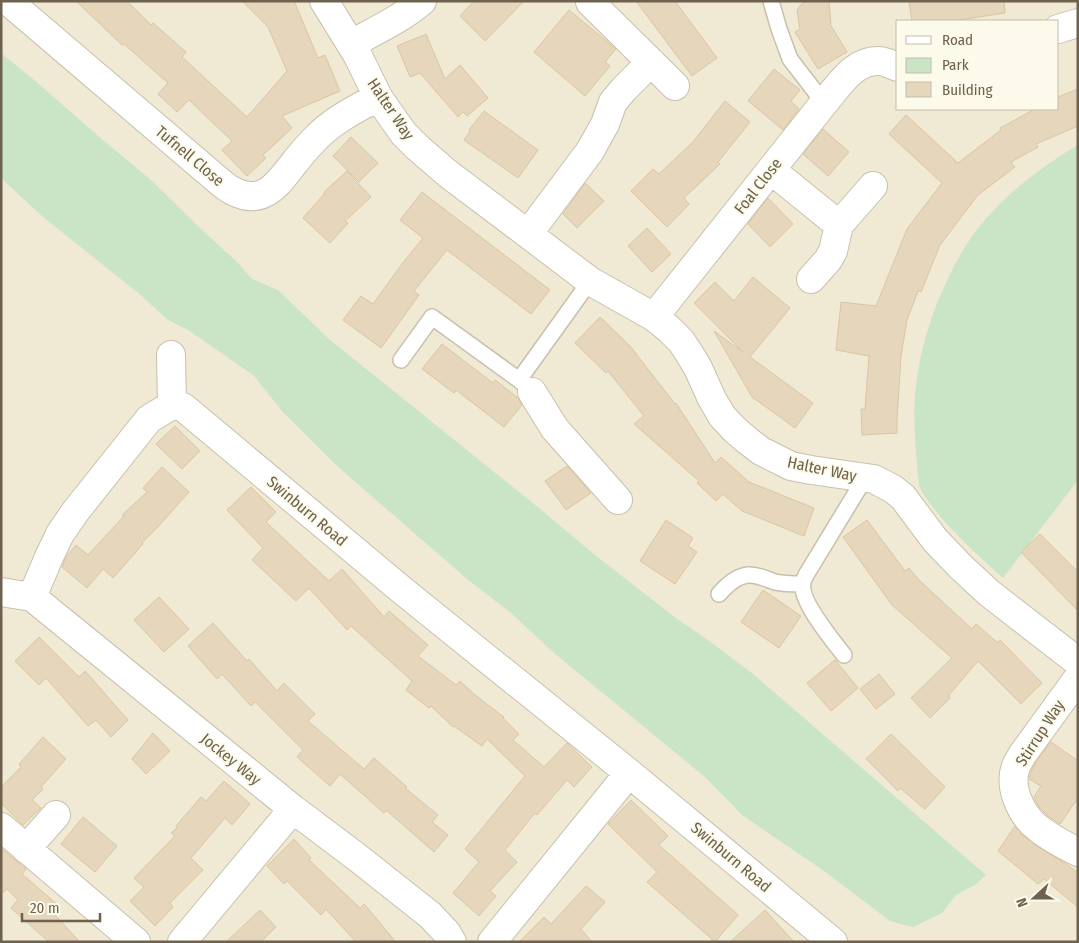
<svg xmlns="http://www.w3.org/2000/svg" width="1079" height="943" font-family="'Fira Sans Condensed',sans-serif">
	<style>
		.residential { fill: #f0e9d4; fill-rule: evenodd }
		.green { fill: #cae5c5 }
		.building { fill: #e6d6bb; stroke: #dbc6a2 }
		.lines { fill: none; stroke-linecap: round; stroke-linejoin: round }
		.lane-casing { stroke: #c8c0ac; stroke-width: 18 }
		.street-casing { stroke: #c8c0ac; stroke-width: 30 }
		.lane { stroke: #fff; stroke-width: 15 }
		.street { stroke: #fff; stroke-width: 28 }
		.labels { text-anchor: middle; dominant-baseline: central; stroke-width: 4; stroke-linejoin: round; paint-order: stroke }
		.street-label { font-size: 16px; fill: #6e614d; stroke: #fcfaea }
	</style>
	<rect width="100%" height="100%" fill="#f9f6e5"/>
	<path class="residential" d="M 1,1 L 1078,1 L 1078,942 L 1,942 ZM 898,21 L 1058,21 L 1058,109 L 898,109 Z"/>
	<path class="green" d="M 1,53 L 34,80 L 103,140 L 151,180 L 199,227 L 238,263 L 252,279 L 278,290 L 329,339 L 539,508 L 595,555 L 676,618 L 712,643 L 753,674 L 986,875 L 975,885 L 956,895 L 942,913 L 913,927 L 890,921 L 824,871 L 742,815 L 705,777 L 554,653 L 511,613 L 467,579 L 336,465 L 283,412 L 253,375 L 188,330 L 168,320 L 137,292 L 43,217 L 1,178 Z
		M 1078,145 L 1078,480 L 1003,578 C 982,560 963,541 944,521 C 935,510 925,499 919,486 C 916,452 912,418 916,384 C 920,353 928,325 940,296 C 947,281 953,266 962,252 C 988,207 1034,171 1078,145 Z"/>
	<path class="building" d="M 76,1 L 127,1 L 151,25 L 153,23 L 186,52 L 182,57 L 247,117 L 287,71 L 268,27 L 242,1 L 294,1 L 318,58 L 325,55 L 340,91 L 282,116 L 292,128 L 263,155 L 266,158 L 247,176 L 222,150 L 232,141 L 189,100 L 177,112 L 158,94 L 168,83 L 124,44 L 122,45 Z
		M 474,1 L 524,1 L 485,41 L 460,16 Z
		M 636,1 L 675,1 L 717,58 L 692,76 Z
		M 804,1 L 829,1 L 831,24 L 830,24 L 847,52 L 818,69 L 795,32 L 800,29 L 797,10 Z
		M 909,1 L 1004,1 L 1005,13 L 953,21 L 912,21 Z
		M 569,10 L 616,49 L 605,62 L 610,66 L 585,96 L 534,52 Z
		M 426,34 L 445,79 L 460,65 L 488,98 L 467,116 L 463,112 L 458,117 L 420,73 L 410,77 L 397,46 Z
		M 774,69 L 800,90 L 791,101 L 799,109 L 783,130 L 748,101 Z
		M 1078,89 L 1078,126 L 1036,144 L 1038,147 L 1011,162 L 1015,167 L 978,195 L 940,245 L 921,292 L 918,291 L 907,320 L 901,356 L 897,419 L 897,433 L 862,435 L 861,409 L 865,409 L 869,356 L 836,350 L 841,302 L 876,306 L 907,229 L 942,183 L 889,134 L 906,115 L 958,163 L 1001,130 L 1000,128 L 1035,109 L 1058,109 L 1058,97 Z
		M 725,101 L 750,122 L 718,162 L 720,164 L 684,198 L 689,204 L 667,227 L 631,191 L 653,169 L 659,174 L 680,154 L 692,143 Z
		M 484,111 L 538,150 L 518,178 L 464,140 L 470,131 L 469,130 Z
		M 823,129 L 849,152 L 828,176 L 803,154 Z
		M 351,137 L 378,163 L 359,182 L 333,156 Z
		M 347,171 L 371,197 L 345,221 L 348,223 L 330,243 L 303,218 L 325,193 L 324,192 Z
		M 585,183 L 604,201 L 577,228 L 563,214 Z
		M 422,192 L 550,290 L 531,314 L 447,250 L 414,291 L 419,295 L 381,348 L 343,320 L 361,296 L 373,304 L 402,264 L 423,238 L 400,220 Z
		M 768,198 L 793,224 L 770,247 L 748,224 Z
		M 647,228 L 671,254 L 652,272 L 628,246 Z
		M 753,277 L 790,308 L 750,357 L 813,403 L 795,428 L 752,397 L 714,331 L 743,352 L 694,303 L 715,282 L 734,301 Z
		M 600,317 L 630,346 L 675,404 L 676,403 L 715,463 L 721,457 L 749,482 L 814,508 L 804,536 L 742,511 L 723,494 L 716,501 L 697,483 L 699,481 L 634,424 L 644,416 L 608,371 L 606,373 L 575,343 Z
		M 442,344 L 493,383 L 495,380 L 518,398 L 522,405 L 504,427 L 456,390 L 454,393 L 422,369 Z
		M 175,426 L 200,451 L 182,469 L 156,444 Z
		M 567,466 L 591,493 L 566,510 L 545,481 Z
		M 162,467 L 189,492 L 156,529 L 142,543 L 143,544 L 113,578 L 103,569 L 87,588 L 62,567 L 66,557 L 76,545 L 88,555 L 124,516 L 122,515 L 147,492 L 143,488 Z
		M 251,487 L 276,512 L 266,522 L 329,581 L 342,569 L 384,617 L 389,611 L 428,645 L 418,656 L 456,685 L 460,681 L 475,695 L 504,717 L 503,718 L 519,734 L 513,740 L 544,767 L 567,743 L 592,767 L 574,787 L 567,780 L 537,815 L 535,813 L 505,850 L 517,862 L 490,891 L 496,896 L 479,916 L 453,893 L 479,862 L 465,849 L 525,776 L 487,739 L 482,746 L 454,726 L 453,727 L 431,706 L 429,708 L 406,690 L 412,681 L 351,626 L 347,630 L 309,588 L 296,601 L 252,560 L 263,548 L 227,510 Z
		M 666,520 L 693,538 L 688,546 L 697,552 L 675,584 L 640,561 Z
		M 867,520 L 905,571 L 909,568 L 919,580 L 972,629 L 976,624 L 998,643 L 1000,640 L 1042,683 L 1021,704 L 978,661 L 949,695 L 950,698 L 930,718 L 911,698 L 952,658 L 892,605 L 843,537 Z
		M 1040,534 L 1078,572 L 1078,611 L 1021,552 Z
		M 763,590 L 801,616 L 779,648 L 741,622 Z
		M 159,597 L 189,629 L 164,652 L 134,620 Z
		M 213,623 L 247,661 L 249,659 L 277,691 L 284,683 L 315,714 L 308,721 L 364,769 L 374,758 L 407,787 L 405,788 L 438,815 L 432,822 L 448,835 L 434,852 L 386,810 L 384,813 L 340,774 L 330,786 L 297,757 L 303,750 L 255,702 L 251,706 L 222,674 L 217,679 L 188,646 Z
		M 39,637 L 79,677 L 85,671 L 128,720 L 111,737 L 96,720 L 88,726 L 46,678 L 39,685 L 15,661 Z
		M 835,660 L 858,688 L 831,711 L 807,683 Z
		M 879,674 L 895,694 L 876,709 L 860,689 Z
		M 153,733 L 170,751 L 146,774 L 132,759 Z
		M 891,734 L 945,787 L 925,809 L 900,788 L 898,791 L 866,759 Z
		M 43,737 L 66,759 L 41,787 L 43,789 L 32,800 L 41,808 L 23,825 L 1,803 L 1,787 L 21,767 L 19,764 Z
		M 1051,742 L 1078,761 L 1078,798 L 1060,824 L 1048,816 L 1039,807 L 1034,797 L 1041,786 L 1029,779 L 1031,772 L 1035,763 Z
		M 224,781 L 250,804 L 232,825 L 225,818 L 191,858 L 203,870 L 170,903 L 173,907 L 155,926 L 130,901 L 144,887 L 134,878 L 175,836 L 171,833 L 177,828 L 176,826 L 201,797 L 206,801 Z
		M 631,800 L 668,836 L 659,845 L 738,915 L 715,942 L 647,882 L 657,872 L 608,824 Z
		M 83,817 L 117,846 L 95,872 L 61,844 Z
		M 1015,826 L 1021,834 L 1034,844 L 1066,864 L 1078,873 L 1078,907 L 1044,879 L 1038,884 L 998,851 Z
		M 294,839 L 311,858 L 309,860 L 360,908 L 364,904 L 396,942 L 356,942 L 326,909 L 321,915 L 287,881 L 284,884 L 267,866 Z
		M 1,848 L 26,869 L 22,874 L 59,906 L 53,913 L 80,942 L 49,942 L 11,908 L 18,900 L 7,889 L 1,894 Z
		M 586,886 L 605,902 L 581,929 L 592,942 L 519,942 L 544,917 L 551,924 Z
		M 260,910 L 276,927 L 261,942 L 226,942 Z
		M 765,910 L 794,942 L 730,942 Z"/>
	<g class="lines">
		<g class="lane-casing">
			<path id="lane" d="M 771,1 L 779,29 L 790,59 L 824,103
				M 401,360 L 432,317 L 519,380
				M 526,386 L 519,380 L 590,281
				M 719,594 C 726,586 737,576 748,575 C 757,574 766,579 775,582 C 784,584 793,584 802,584
				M 844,655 C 833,641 799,600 803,583 C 803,580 805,578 806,575 L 865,478"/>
		</g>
		<g class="street-casing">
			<path id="street" d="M 8,1 L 206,170 C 215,177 223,186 233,191 C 264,207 278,183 295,162 C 301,154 308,146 315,139 C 333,120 356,109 378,97
				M 324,1 L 358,56 L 378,97 L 394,120 L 404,134 L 417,147 L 447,173 L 590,281 L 654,317 L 669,329 L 681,341 L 689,353 L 698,368 L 712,399 L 722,416 L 734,429 L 748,441 L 761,451 L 791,466 L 811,470 L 874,479 L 893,489 L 903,497 L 935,540 L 961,567 L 989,593 L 1078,662
				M 590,2 L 675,86
				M 1058,29 L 1078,23
				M 351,44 C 375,31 401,19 422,1
				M 771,170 L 839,225 L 833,251 L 828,260 L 811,279
				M 839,225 L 873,186
				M 528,234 L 590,151 L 605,124 L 613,102 L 624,89 L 651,62
				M 654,317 L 824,103 C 839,86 853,60 879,61 C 885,61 892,65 898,67
				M 171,355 L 172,405
				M 532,392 L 555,429 L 618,500
				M 1,592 L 32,597 L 293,809 L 358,858 L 430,915 L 446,932 L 452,942
				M 32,597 L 49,557 L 60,534 L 75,512 L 149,419 L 172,405 L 183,407 L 403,591 L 629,773 L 833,942
				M 1078,678 L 1022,755 C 1020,759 1018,762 1016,766 C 1008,787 1021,815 1038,828 C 1050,838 1064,845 1078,852
				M 1,827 L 136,942
				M 26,849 L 56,815
				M 182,942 L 293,809
				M 492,942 L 629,773"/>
		</g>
		<use href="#lane" class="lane"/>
		<use href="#street" class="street"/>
	</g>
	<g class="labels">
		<g class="street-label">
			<text transform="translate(391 109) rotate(56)">Halter Way</text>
			<text transform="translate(190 156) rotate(40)">Tufnell Close</text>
			<text transform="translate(758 186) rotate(-52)">Foal Close</text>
			<text transform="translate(822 469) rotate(12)">Halter Way</text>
			<text transform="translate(307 511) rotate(40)">Swinburn Road</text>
			<text transform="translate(1040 733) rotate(-57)">Stirrup Way</text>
			<text transform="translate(231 759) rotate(39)">Jockey Way</text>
			<text transform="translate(731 857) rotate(40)">Swinburn Road</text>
		</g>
	</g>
	<rect width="1079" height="943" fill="none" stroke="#6e614d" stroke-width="5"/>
	<rect x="896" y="20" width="162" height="90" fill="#fcfaea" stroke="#c3bdab"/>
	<rect x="906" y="36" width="25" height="8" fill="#ffffff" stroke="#c3bdab"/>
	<text x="942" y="45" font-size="15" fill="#6e614d">Road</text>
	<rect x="906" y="58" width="25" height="15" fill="#cae5c5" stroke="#c3bdab"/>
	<text x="942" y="70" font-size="15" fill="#6e614d">Park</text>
	<rect x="906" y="82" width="25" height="15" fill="#e6d6bb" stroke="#c3bdab"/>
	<text x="942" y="95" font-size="15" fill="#6e614d">Building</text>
	<g transform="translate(1034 898) rotate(249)" stroke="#fcfaea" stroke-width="4" paint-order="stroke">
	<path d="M0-4L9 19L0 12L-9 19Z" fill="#6e614d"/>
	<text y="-8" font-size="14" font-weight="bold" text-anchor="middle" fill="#6e614d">N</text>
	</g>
	<path d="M22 913v8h78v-8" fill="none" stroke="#6e614d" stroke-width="2.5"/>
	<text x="30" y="913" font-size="15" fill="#6e614d" stroke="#fcfaea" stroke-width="4" paint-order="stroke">20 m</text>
</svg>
